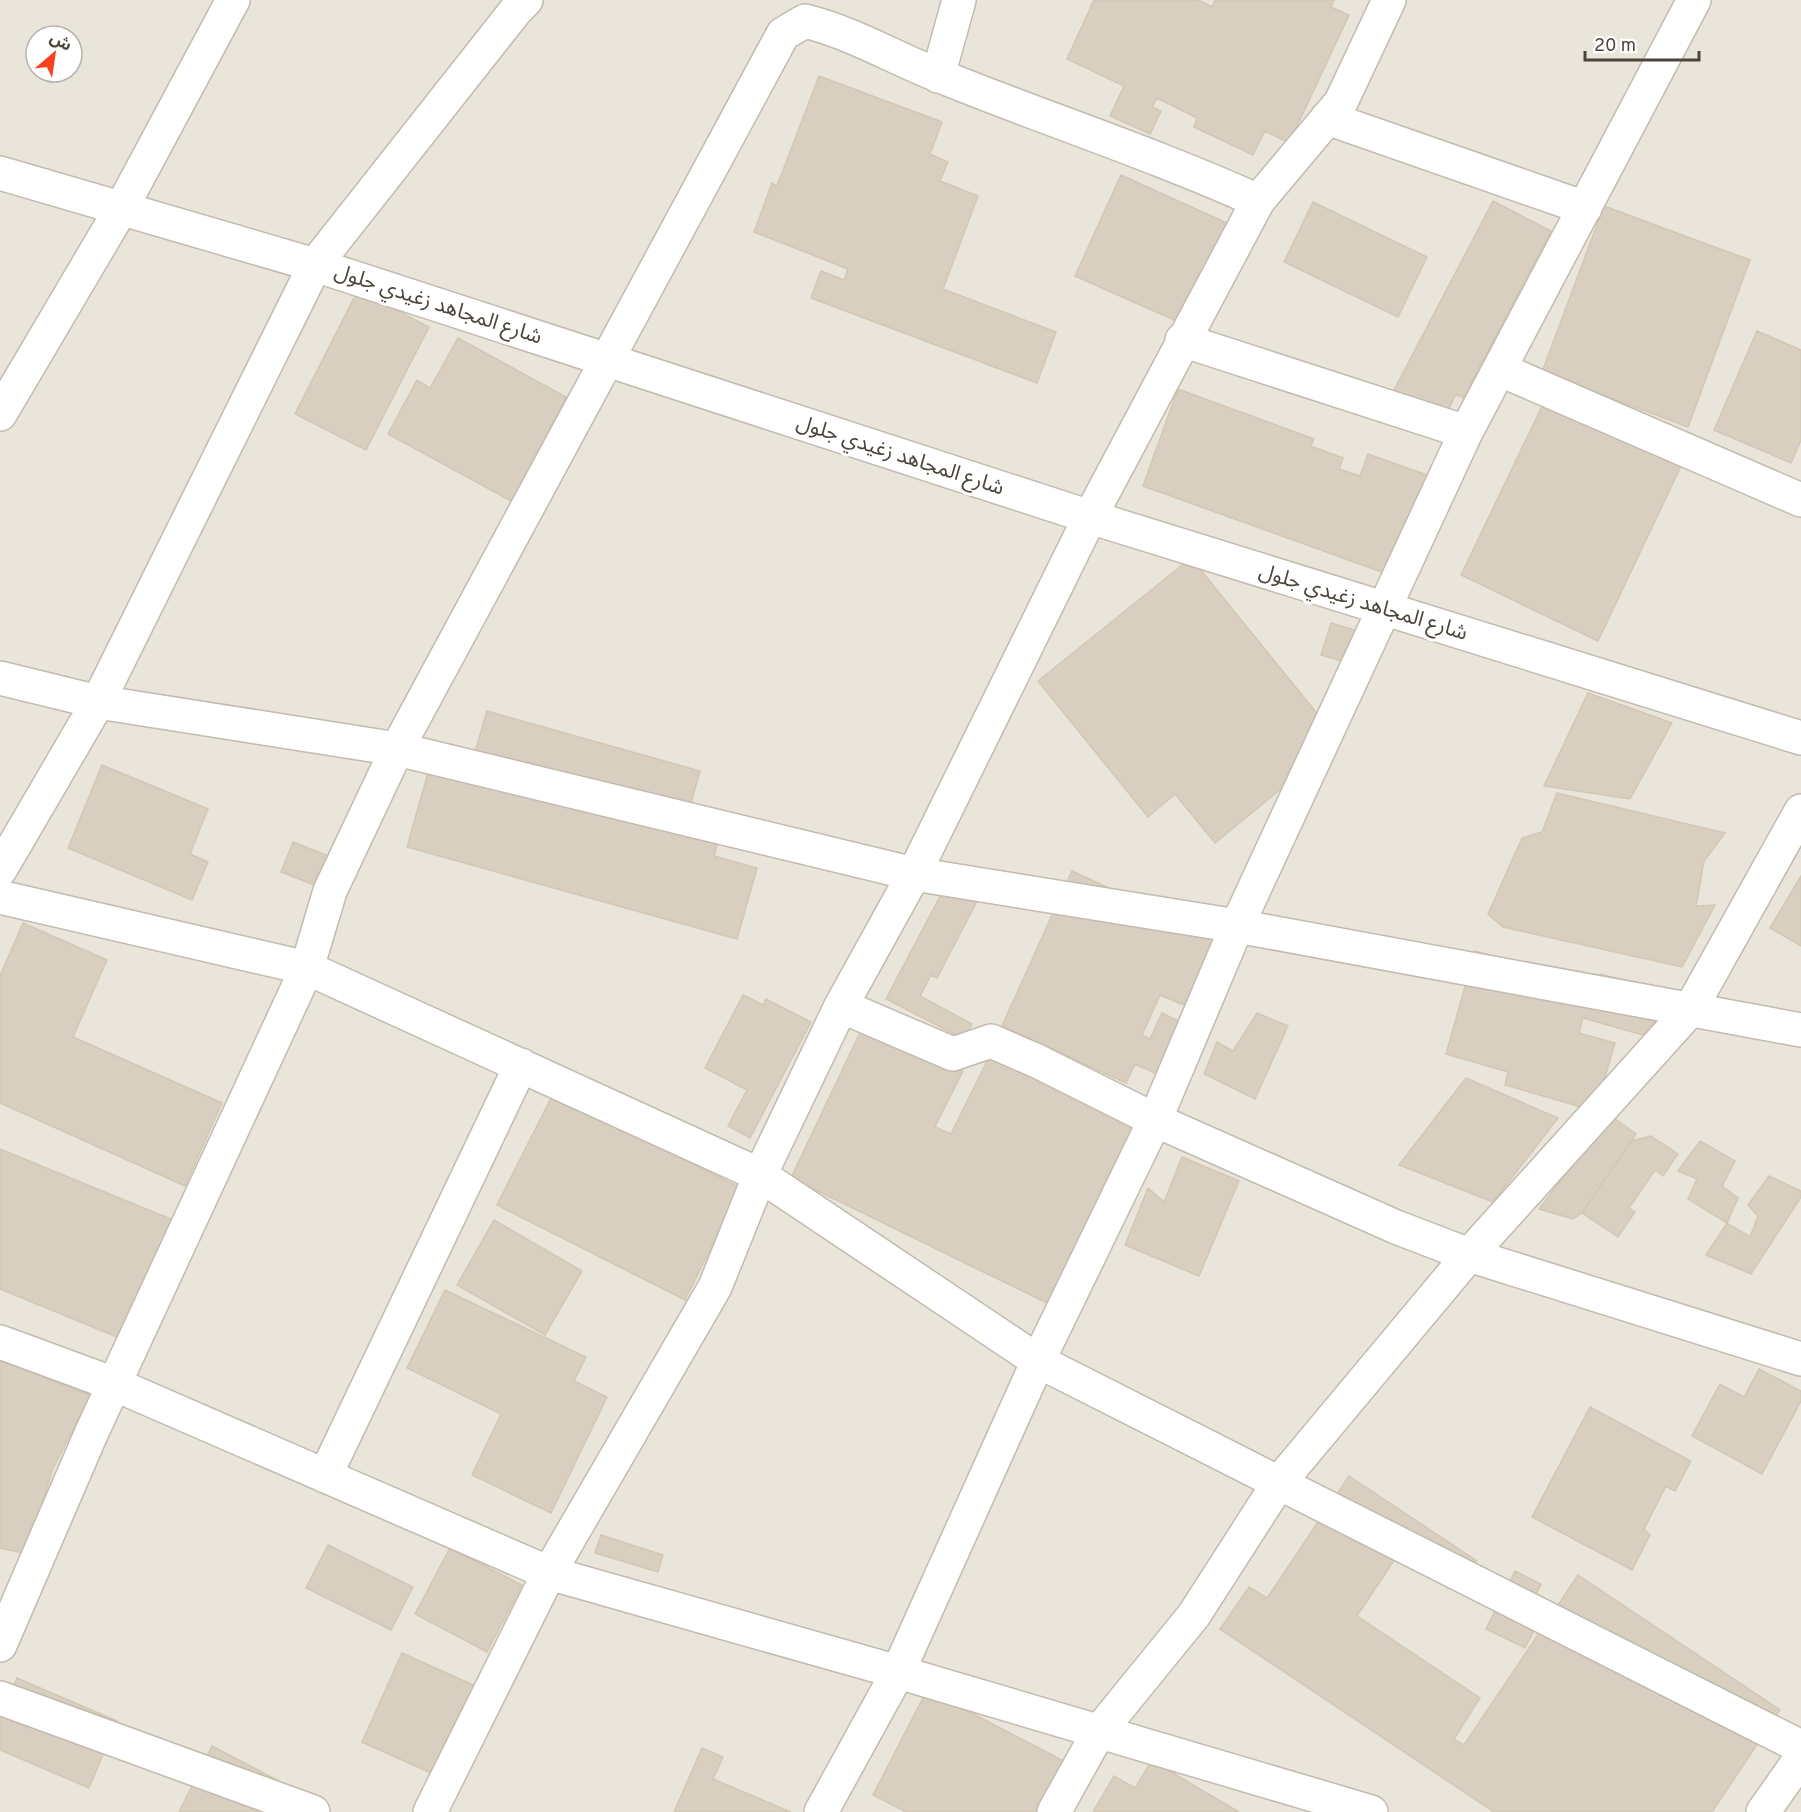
<svg xmlns="http://www.w3.org/2000/svg" width="1801" height="1812" font-family="Overpass,'Noto Sans Arabic',sans-serif">
	<style>
		.residential { fill: #eae5da; fill-rule: evenodd }
		.building { fill: #d8cfc1; stroke: #d3c7b4; stroke-width: 1.5 }
		.lines { fill: none; stroke-linecap: round; stroke-linejoin: round }
		.minor-casing { stroke: #c2bbae; stroke-width: 36 }
		.tertiary-casing { stroke: #c2bbae; stroke-width: 36 }
		.minor { stroke: #fff; stroke-width: 33 }
		.tertiary { stroke: #fff; stroke-width: 33 }
		.labels { text-anchor: middle; dominant-baseline: central; stroke-width: 6; stroke-linejoin: round; paint-order: stroke }
		.street-label { font-size: 21px; fill: #4b4439; stroke: #fff }
	</style>
	<rect width="100%" height="100%" fill="#f6f3ec"/>
	<path class="residential" d="M 0,0 L 1801,0 L 1801,1812 L 0,1812 ZM 36,36 L 72,36 L 72,72 L 36,72 Z"/>
	<path class="building" d="M 1094,0 L 1198,0 L 1212,7 L 1215,0 L 1334,0 L 1331,7 L 1349,15 L 1289,143 L 1265,131 L 1253,155 L 1194,127 L 1197,118 L 1157,98 L 1152,107 L 1161,111 L 1150,134 L 1110,116 L 1124,86 L 1067,59 Z
		M 819,76 L 942,122 L 930,154 L 948,162 L 940,181 L 978,196 L 943,289 L 1056,332 L 1037,383 L 811,298 L 821,271 L 844,280 L 848,269 L 754,232 L 772,183 L 777,186 Z
		M 1121,175 L 1227,223 L 1181,323 L 1075,276 Z
		M 1493,201 L 1551,231 L 1463,398 L 1456,394 L 1444,419 L 1393,392 Z
		M 1313,202 L 1427,257 L 1398,317 L 1284,262 Z
		M 1604,206 L 1750,260 L 1688,427 L 1542,372 Z
		M 358,290 L 429,327 L 366,450 L 295,414 Z
		M 1757,331 L 1801,350 L 1801,440 L 1791,463 L 1714,430 Z
		M 458,338 L 566,397 L 545,438 L 558,445 L 524,508 L 388,434 L 417,380 L 430,388 Z
		M 1178,389 L 1314,439 L 1311,446 L 1343,458 L 1339,469 L 1360,476 L 1368,454 L 1427,475 L 1390,575 L 1143,486 Z
		M 1544,402 L 1684,460 L 1598,641 L 1461,575 Z
		M 1191,558 L 1319,716 L 1293,779 L 1215,843 L 1175,794 L 1148,817 L 1038,681 Z
		M 1331,623 L 1361,632 L 1352,664 L 1321,655 Z
		M 1588,693 L 1672,723 L 1630,799 L 1544,786 Z
		M 487,711 L 700,771 L 691,803 L 726,812 L 714,856 L 757,868 L 737,939 L 407,847 L 435,748 L 473,759 Z
		M 102,765 L 208,809 L 190,854 L 208,862 L 192,900 L 68,848 Z
		M 1557,793 L 1725,833 L 1704,861 L 1696,906 L 1715,905 L 1682,967 L 1503,927 L 1488,914 L 1522,838 L 1542,832 Z
		M 293,842 L 341,861 L 330,891 L 281,872 Z
		M 957,864 L 988,880 L 937,978 L 931,975 L 920,996 L 972,1024 L 964,1039 L 886,999 Z
		M 1072,871 L 1222,940 L 1191,1008 L 1160,995 L 1142,1035 L 1150,1039 L 1162,1013 L 1191,1027 L 1157,1074 L 1135,1064 L 1126,1083 L 1002,1026 Z
		M 1801,876 L 1801,946 L 1770,928 Z
		M 23,923 L 107,960 L 73,1037 L 222,1103 L 185,1186 L 0,1103 L 0,976 Z
		M 1475,951 L 1598,983 L 1600,974 L 1663,991 L 1650,1037 L 1583,1018 L 1579,1033 L 1615,1043 L 1595,1111 L 1505,1085 L 1508,1072 L 1446,1054 Z
		M 743,995 L 763,1005 L 766,999 L 811,1022 L 750,1138 L 728,1126 L 747,1090 L 705,1068 Z
		M 1257,1013 L 1288,1026 L 1255,1099 L 1204,1074 L 1217,1042 L 1233,1051 Z
		M 865,1022 L 963,1071 L 935,1127 L 951,1134 L 992,1051 L 1149,1127 L 1053,1306 L 791,1178 Z
		M 1466,1078 L 1558,1118 L 1493,1202 L 1399,1165 Z
		M 553,1094 L 741,1188 L 685,1300 L 497,1205 Z
		M 1610,1115 L 1636,1134 L 1582,1213 L 1573,1219 L 1539,1209 Z
		M 1651,1136 L 1678,1154 L 1663,1176 L 1655,1170 L 1629,1208 L 1635,1212 L 1618,1237 L 1582,1213 L 1631,1141 Z
		M 1700,1141 L 1735,1161 L 1722,1186 L 1738,1198 L 1727,1223 L 1688,1199 L 1697,1179 L 1678,1171 Z
		M 0,1149 L 173,1220 L 124,1340 L 0,1289 Z
		M 1182,1157 L 1239,1181 L 1199,1276 L 1125,1245 L 1148,1188 L 1164,1202 Z
		M 1769,1176 L 1801,1191 L 1801,1197 L 1751,1274 L 1706,1255 L 1727,1223 L 1750,1237 L 1758,1216 L 1748,1205 Z
		M 494,1220 L 582,1271 L 545,1335 L 457,1285 Z
		M 445,1290 L 586,1357 L 574,1381 L 607,1397 L 551,1513 L 472,1475 L 501,1414 L 407,1368 Z
		M 0,1360 L 90,1395 L 52,1471 L 27,1554 L 0,1548 Z
		M 1759,1369 L 1801,1391 L 1801,1401 L 1762,1474 L 1692,1436 L 1720,1384 L 1744,1397 Z
		M 1590,1407 L 1691,1461 L 1675,1491 L 1666,1486 L 1644,1529 L 1650,1535 L 1632,1570 L 1532,1517 Z
		M 1349,1476 L 1477,1561 L 1468,1574 L 1401,1550 L 1357,1616 L 1480,1698 L 1454,1739 L 1464,1745 L 1578,1575 L 1780,1710 L 1712,1812 L 1494,1812 L 1220,1629 L 1249,1587 L 1267,1598 Z
		M 601,1535 L 663,1555 L 658,1572 L 595,1553 Z
		M 328,1545 L 413,1587 L 391,1630 L 306,1588 Z
		M 450,1548 L 522,1585 L 487,1652 L 415,1614 Z
		M 1515,1571 L 1541,1584 L 1529,1609 L 1542,1615 L 1525,1648 L 1486,1629 Z
		M 402,1653 L 482,1689 L 442,1778 L 362,1742 Z
		M 17,1678 L 117,1721 L 89,1788 L 0,1750 L 0,1718 Z
		M 927,1690 L 1066,1762 L 1040,1812 L 906,1812 L 873,1795 Z
		M 212,1746 L 281,1782 L 265,1812 L 179,1812 Z
		M 702,1748 L 723,1757 L 713,1779 L 791,1812 L 674,1812 Z
		M 1152,1760 L 1193,1785 L 1239,1812 L 1093,1812 L 1114,1776 L 1135,1788 Z"/>
	<g class="lines">
		<g class="minor-casing">
			<path id="minor" d="M 938,76 L 959,0
				M 1327,118 L 1585,208
				M 1258,201 L 1341,102 L 1389,0
				M 1182,340 L 1466,432
				M 1501,370 L 1801,500
				M 0,414 L 121,209 L 233,0
				M 0,678 L 98,702 L 397,749 L 914,874 L 1237,926 L 1801,1030
				M 0,870 L 98,702 L 315,265 L 516,10 L 526,0
				M 0,897 L 307,968 L 760,1175 L 715,1287 L 549,1573 L 430,1812
				M 841,1006 L 953,1054 L 991,1041 L 1037,1061 L 1155,1120 L 1396,1227 L 1469,1255 L 1801,1359
				M 0,1342 L 114,1384 L 549,1573 L 898,1672 L 1371,1812
				M 325,1476 L 521,1065
				M 0,1645 L 91,1434 L 307,968 L 330,891 L 397,749 L 783,34 L 805,21 C 853,33 894,58 940,76 C 1046,119 1154,154 1258,201 L 1090,517 L 914,874 L 841,1006 L 760,1175 L 1038,1361 L 1801,1747
				M 0,1698 L 313,1812
				M 821,1812 L 898,1672 L 1038,1361 L 1155,1120 L 1237,926 L 1466,432 L 1694,0
				M 1054,1812 L 1098,1733 L 1194,1615 L 1278,1484 L 1469,1255 L 1690,1010 L 1801,811
				M 1763,1812 L 1801,1758"/>
		</g>
		<g class="tertiary-casing">
			<path id="tertiary" d="M 0,173 L 315,265 L 1090,517 L 1801,738"/>
		</g>
		<use href="#minor" class="minor"/>
		<use href="#tertiary" class="tertiary"/>
	</g>
	<g class="labels">
		<g class="street-label">
			<text transform="translate(438 305) rotate(18)">شارع المجاهد زغيدي جلول</text>
			<text transform="translate(900 456) rotate(18)">شارع المجاهد زغيدي جلول</text>
			<text transform="translate(1363 603) rotate(17)">شارع المجاهد زغيدي جلول</text>
		</g>
	</g>
	<g transform="translate(54 54) rotate(29)"><circle r="28" fill="#ffffff" stroke="#b7b4b0" stroke-width="1.5"/>
	<path d="M0-4.5L10 22L0 15L-10 22Z" fill="#fc3f1d"/>
	<text y="-9" font-size="16" font-weight="bold" text-anchor="middle" fill="#4b4439">ش</text>
	</g>
	<path d="M1585 51v9h114v-9" fill="none" stroke="#4b4439" stroke-width="3"/>
	<text x="1594" y="51" font-size="18" fill="#4b4439" stroke="#ffffff" stroke-width="4.5" paint-order="stroke">20 m</text>
</svg>
